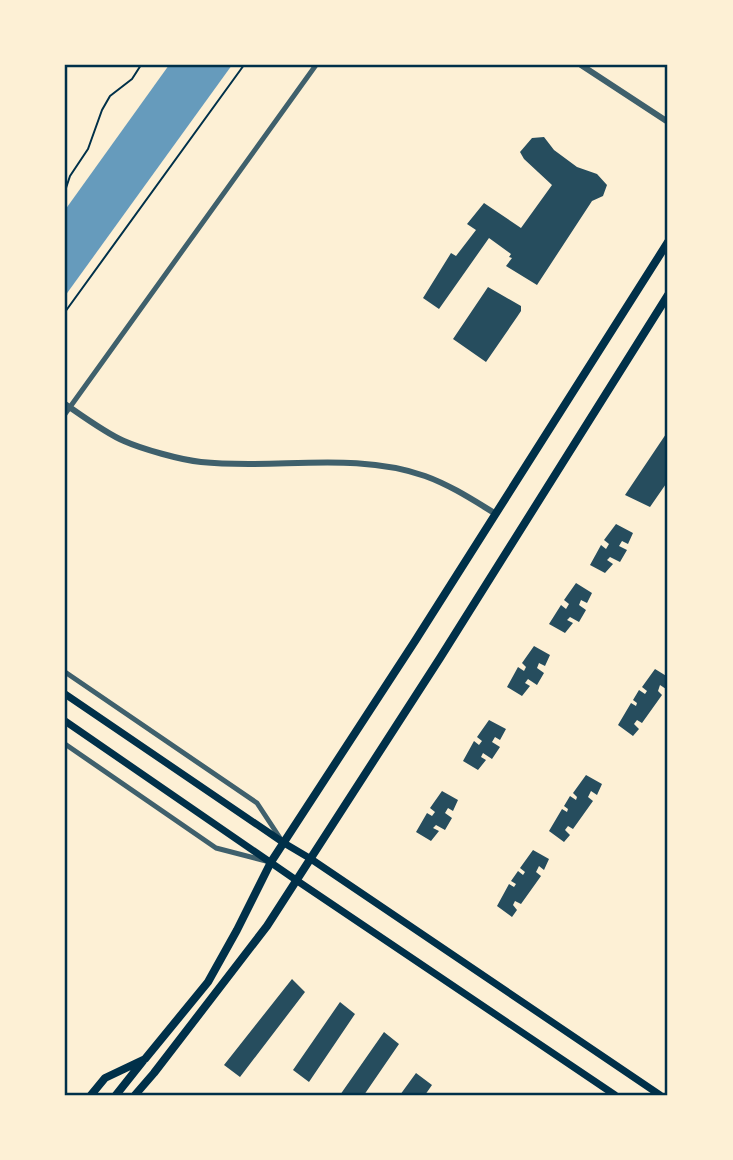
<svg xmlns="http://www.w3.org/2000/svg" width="733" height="1160" font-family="Roboto,sans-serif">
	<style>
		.water { fill: #669bbc }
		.building { fill: #264d5e }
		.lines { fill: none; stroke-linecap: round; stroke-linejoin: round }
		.path { stroke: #003049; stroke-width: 2 }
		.minor { stroke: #3f606c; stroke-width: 5 }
		.tertiary { stroke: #3f606c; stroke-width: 6 }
		.secondary { stroke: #003049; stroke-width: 7 }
		.primary { stroke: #003049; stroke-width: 8 }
		.neatline { fill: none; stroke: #003049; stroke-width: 2.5 }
	</style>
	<rect width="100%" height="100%" fill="#fdf0d5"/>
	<path class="water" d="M 169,65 L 232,65 L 65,296 L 65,210 Z"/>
	<path class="building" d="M 544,137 L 554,150 L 577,167 L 597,174 L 607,185 L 603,196 L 592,201 L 537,285 L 506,266 L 512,258 L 509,257 L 511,254 L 489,238 L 439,309 L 423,298 L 451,253 L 456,256 L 476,230 L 467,224 L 484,203 L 521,228 L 552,185 L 524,159 L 520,152 L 532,138 Z
		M 488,287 L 521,306 L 521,311 L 517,317 L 486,362 L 453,339 Z
		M 668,431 L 668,481 L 650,507 L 625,495 Z
		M 616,524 L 633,533 L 628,544 L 622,541 L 619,546 L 627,550 L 620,562 L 610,557 L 607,560 L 613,564 L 605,573 L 590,565 L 601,545 L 606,549 L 609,544 L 604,540 Z
		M 576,583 L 592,593 L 587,603 L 581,600 L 579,605 L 586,610 L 579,622 L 570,617 L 567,620 L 573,623 L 565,633 L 549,624 L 561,605 L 566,609 L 569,604 L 564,600 Z
		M 534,646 L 550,655 L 545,666 L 539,663 L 537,668 L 544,673 L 537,685 L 528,679 L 525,683 L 530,686 L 522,696 L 507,687 L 518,667 L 524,671 L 526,667 L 522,663 Z
		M 655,669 L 668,677 L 668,684 L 666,689 L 660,685 L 658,691 L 662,695 L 642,723 L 637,720 L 634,724 L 639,729 L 633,736 L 618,725 L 631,703 L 636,706 L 637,703 L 633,700 L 639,690 L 645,694 L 647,691 L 642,687 Z
		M 489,720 L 506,729 L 500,740 L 495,737 L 492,742 L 500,747 L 492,759 L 483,753 L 481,757 L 486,760 L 478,770 L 463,761 L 474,741 L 479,745 L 482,741 L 477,737 Z
		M 586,775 L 602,784 L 597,795 L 591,791 L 588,797 L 593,801 L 573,829 L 568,826 L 565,830 L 570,835 L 564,842 L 549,831 L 562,809 L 567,812 L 568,809 L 564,806 L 570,796 L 576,800 L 577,797 L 573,793 Z
		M 442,791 L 458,800 L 453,811 L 448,808 L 445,813 L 452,818 L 445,830 L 436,825 L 433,828 L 439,831 L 431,841 L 416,832 L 427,813 L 432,816 L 435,812 L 430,808 Z
		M 533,850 L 549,859 L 544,870 L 539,866 L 536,872 L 541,876 L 521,904 L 515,901 L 513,905 L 517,910 L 512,917 L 497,906 L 509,884 L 514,887 L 516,884 L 511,881 L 518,871 L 523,875 L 525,872 L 520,868 Z
		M 292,979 L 305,992 L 240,1077 L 224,1065 Z
		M 340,1002 L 355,1014 L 309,1082 L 293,1070 Z
		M 384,1032 L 399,1044 L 364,1095 L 340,1095 Z
		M 416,1073 L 432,1085 L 425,1095 L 400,1095 Z"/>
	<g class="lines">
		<path class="path" d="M 65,191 L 70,176 L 88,149 L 102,110 L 110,96 L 132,79 L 141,65
			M 65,312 L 244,65"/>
		<path class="minor" d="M 65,414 L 316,65
			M 65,672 L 257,803 L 282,841
			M 65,744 L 216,848 L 266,861"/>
		<path class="tertiary" d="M 581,65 L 668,122
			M 65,404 C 81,415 107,434 124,441 C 142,449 181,460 201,462 C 275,470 353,451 425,476 C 450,485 473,500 496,514"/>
		<path class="secondary" d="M 65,694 L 284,843 L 311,859 L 660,1095
			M 65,721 L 296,880 L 615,1095"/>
		<path class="primary" d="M 91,1095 L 105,1078 L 145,1059 L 208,982 L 237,930 L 271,862 L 415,641 L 668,242
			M 116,1095 L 143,1061
			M 135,1095 L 154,1073 L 267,926 L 440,658 L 668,295"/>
	</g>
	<rect width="733" height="1160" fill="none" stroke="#fdf0d5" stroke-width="133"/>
	<rect x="66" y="66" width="600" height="1028" class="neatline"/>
</svg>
